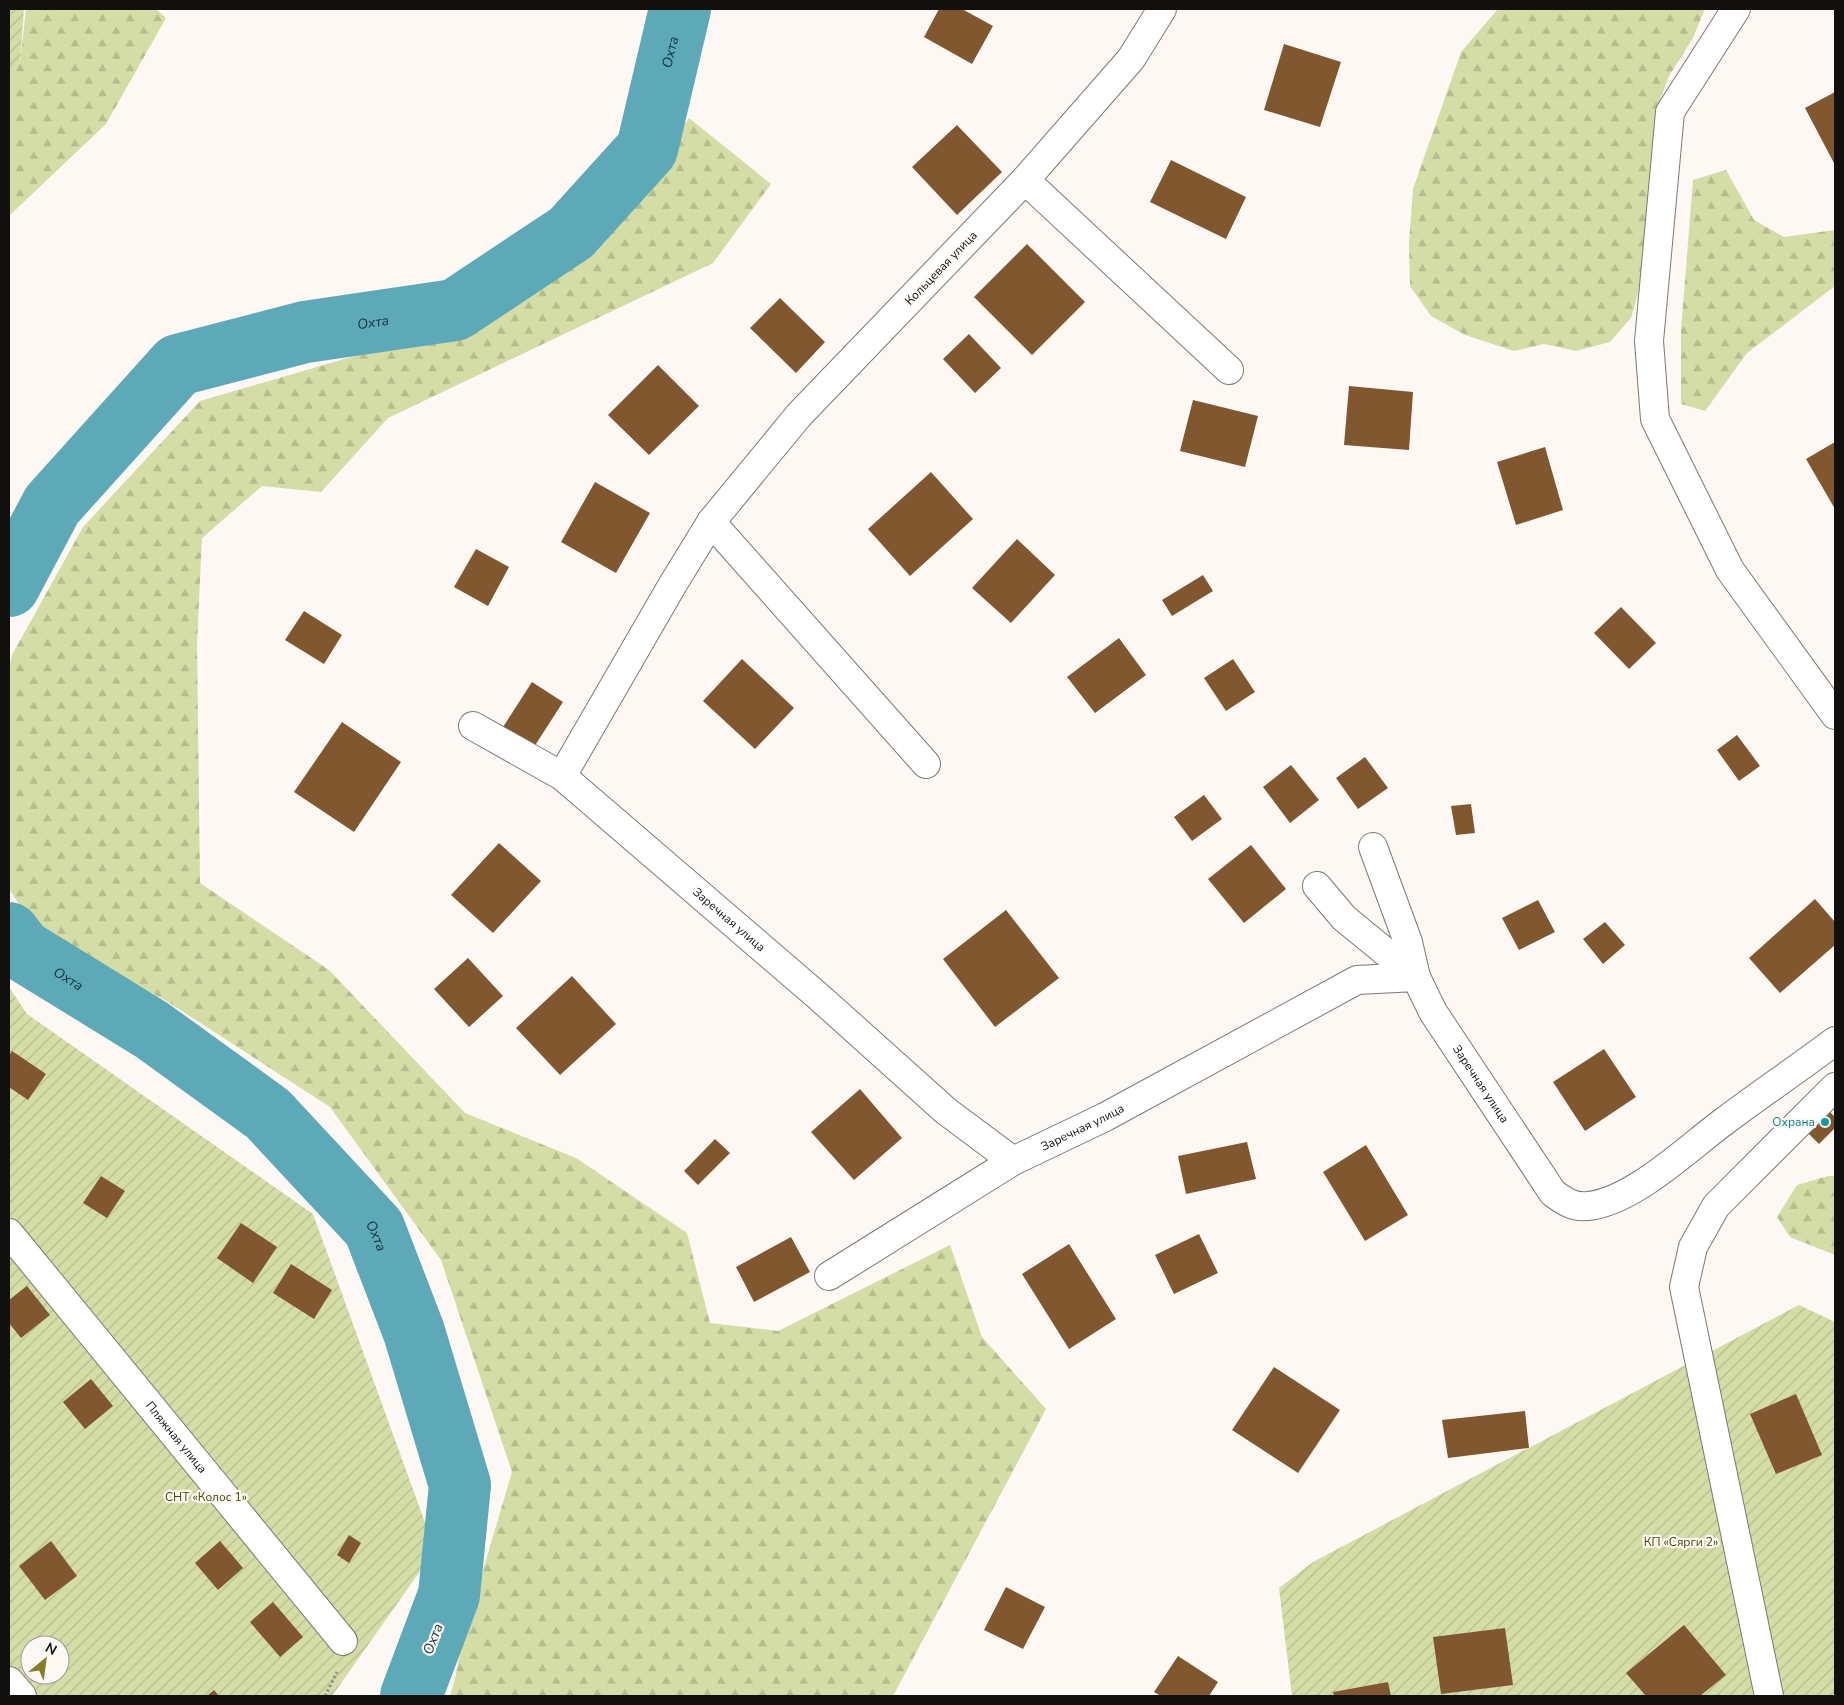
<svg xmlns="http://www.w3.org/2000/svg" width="1844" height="1705" font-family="'Nunito Sans',sans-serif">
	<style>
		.forest { fill: url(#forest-firs) }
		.garden { fill: url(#garden-furrows); fill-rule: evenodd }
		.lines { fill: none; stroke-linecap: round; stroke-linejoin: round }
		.river { stroke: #5da9b7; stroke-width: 62 }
		.building { fill: #80572e }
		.minor-casing { stroke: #7c7874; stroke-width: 30 }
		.path { stroke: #928e8b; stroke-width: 3; stroke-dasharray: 2.5 2.5; stroke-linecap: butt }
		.minor { stroke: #fff; stroke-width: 28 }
		.culture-dot { fill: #0f9aa8; stroke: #fdf8f3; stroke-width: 2 }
		.labels { text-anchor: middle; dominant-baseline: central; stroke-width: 4.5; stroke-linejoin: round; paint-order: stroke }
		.street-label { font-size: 12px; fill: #12100f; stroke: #fdf8f3 }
		.culture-label { font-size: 12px; fill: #0d838f; stroke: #fdf8f3; text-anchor: end }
		.park-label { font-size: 12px; fill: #434a03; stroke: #fdf8f3 }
		.water-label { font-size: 14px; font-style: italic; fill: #10363c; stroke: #fdf8f3 }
	</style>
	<defs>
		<pattern id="forest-firs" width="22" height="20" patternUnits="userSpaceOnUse" patternTransform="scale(1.25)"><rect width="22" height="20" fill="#d4dda6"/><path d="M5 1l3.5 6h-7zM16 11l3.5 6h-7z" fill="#b5bd8e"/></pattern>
		<pattern id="garden-furrows" width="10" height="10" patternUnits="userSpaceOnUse" patternTransform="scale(1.25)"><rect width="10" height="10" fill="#d4dda6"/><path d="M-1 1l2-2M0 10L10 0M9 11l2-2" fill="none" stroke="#b5bd8e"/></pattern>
	</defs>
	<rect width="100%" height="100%" fill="#fdf8f3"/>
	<path class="forest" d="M 26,9 L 156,9 L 166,18 L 106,124 L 9,216 L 9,79 L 20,63 Z
		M 1498,9 L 1703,9 L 1704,11 L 1693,38 L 1669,76 L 1656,111 L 1639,290 L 1631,318 L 1610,342 L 1576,351 L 1544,344 L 1514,351 L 1465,335 L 1431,316 L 1410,286 L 1409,243 L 1413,189 L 1461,52 Z
		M 689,118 L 771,184 L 713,263 L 388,418 L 321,492 L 262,486 L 202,538 L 197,644 L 200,883 L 329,970 L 465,1113 L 576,1158 L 687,1233 L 710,1323 L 778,1331 L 950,1245 L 982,1337 L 1046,1409 L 893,1696 L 450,1696 L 455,1679 L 462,1641 L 512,1472 L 441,1260 L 330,1107 L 168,1002 L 35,928 L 9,889 L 9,669 L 12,655 L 83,527 L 200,401 L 465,324 L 571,258 L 658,165 Z
		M 1726,170 L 1754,220 L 1784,237 L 1835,230 L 1835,286 L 1747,353 L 1705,411 L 1681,404 L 1681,331 L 1693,180 Z
		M 1828,1176 L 1835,1176 L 1835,1255 L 1790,1237 L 1777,1217 L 1797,1185 Z"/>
	<path class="garden" d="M 9,9 L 24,9 L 20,63 L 9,79 Z
		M 9,987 L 27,1014 L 313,1214 L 435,1550 L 332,1696 L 9,1696 ZM 30,1645 L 60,1645 L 60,1675 L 30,1675 Z
		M 1799,1305 L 1835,1322 L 1835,1696 L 1292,1696 L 1279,1588 L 1313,1562 Z"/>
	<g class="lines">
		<g class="river">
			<path id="s1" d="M 9,586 L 52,505 L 178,365 L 305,332 L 455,310 L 571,233 L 647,149 L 680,9"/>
			<path id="s2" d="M 9,933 L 22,950 L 152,1030 L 268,1114 L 374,1228 L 414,1332 L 460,1485 L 449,1595 L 411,1696"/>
		</g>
	</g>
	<path class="building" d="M 939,9 L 962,9 L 993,26 L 972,64 L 924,37 Z
		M 1284,44 L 1341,62 L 1320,127 L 1264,110 Z
		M 1835,92 L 1835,165 L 1805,108 Z
		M 957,125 L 1002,172 L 957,215 L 912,167 Z
		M 1171,160 L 1246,197 L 1226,239 L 1150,202 Z
		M 1027,244 L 1085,302 L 1032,355 L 974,297 Z
		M 780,298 L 825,342 L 796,373 L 750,328 Z
		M 969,334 L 1001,368 L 975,393 L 943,359 Z
		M 658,365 L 699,406 L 649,455 L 608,415 Z
		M 1349,386 L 1413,392 L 1409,450 L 1344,445 Z
		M 1193,400 L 1258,416 L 1245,467 L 1180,451 Z
		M 1835,442 L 1835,509 L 1806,459 Z
		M 1545,447 L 1563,510 L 1516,525 L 1497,462 Z
		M 931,472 L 973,519 L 910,576 L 868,529 Z
		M 595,482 L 650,513 L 616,573 L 561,542 Z
		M 1017,539 L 1055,575 L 1011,623 L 972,588 Z
		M 476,549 L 509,567 L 488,606 L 454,587 Z
		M 1203,575 L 1213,591 L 1172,616 L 1162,600 Z
		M 1621,607 L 1656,643 L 1629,669 L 1594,633 Z
		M 304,611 L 342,635 L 324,664 L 285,640 Z
		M 1119,638 L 1146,675 L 1095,713 L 1067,677 Z
		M 742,659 L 794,708 L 755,749 L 703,701 Z
		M 1233,659 L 1255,692 L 1226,711 L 1204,678 Z
		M 532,682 L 563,702 L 534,747 L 503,727 Z
		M 342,722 L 401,762 L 354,832 L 294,792 Z
		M 1737,735 L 1760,766 L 1739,781 L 1717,750 Z
		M 1365,757 L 1388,788 L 1358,809 L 1336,778 Z
		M 1291,765 L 1319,800 L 1290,823 L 1263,787 Z
		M 1204,795 L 1222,819 L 1192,841 L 1174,817 Z
		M 1471,804 L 1475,833 L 1456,835 L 1451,806 Z
		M 499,843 L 541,881 L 493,933 L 451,895 Z
		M 1251,845 L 1286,889 L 1244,923 L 1208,879 Z
		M 1815,899 L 1835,922 L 1835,945 L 1780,993 L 1749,958 Z
		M 1538,900 L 1555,932 L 1519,950 L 1502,918 Z
		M 1006,910 L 1059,978 L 995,1027 L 943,959 Z
		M 1605,922 L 1625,945 L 1603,964 L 1583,939 Z
		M 468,958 L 503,996 L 469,1027 L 434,989 Z
		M 572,976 L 616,1024 L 560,1075 L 516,1028 Z
		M 1604,1049 L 1636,1097 L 1585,1131 L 1553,1082 Z
		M 12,1051 L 46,1074 L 28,1100 L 9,1087 L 9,1056 Z
		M 860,1089 L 902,1138 L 854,1180 L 811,1132 Z
		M 1827,1109 L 1835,1117 L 1835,1128 L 1819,1144 L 1806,1131 Z
		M 715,1139 L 730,1153 L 698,1185 L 684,1171 Z
		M 1247,1142 L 1256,1179 L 1186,1194 L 1178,1156 Z
		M 1366,1145 L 1408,1215 L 1365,1241 L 1323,1172 Z
		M 101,1176 L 125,1191 L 107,1218 L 83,1203 Z
		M 241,1223 L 277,1247 L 253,1283 L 217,1258 Z
		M 1199,1234 L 1218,1273 L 1174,1294 L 1155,1255 Z
		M 791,1237 L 810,1272 L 754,1302 L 736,1267 Z
		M 1069,1244 L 1116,1319 L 1069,1349 L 1022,1274 Z
		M 291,1264 L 332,1290 L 314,1319 L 273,1293 Z
		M 27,1286 L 50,1315 L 21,1338 L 9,1323 L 9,1300 Z
		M 1274,1367 L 1340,1410 L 1298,1473 L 1232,1430 Z
		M 91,1379 L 113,1406 L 85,1429 L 63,1402 Z
		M 1796,1394 L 1822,1455 L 1776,1474 L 1750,1414 Z
		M 1525,1411 L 1529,1448 L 1448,1458 L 1442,1420 Z
		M 349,1535 L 361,1543 L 349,1563 L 337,1555 Z
		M 51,1541 L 77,1576 L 45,1600 L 19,1566 Z
		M 220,1541 L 243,1568 L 218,1590 L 195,1563 Z
		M 1006,1587 L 1045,1607 L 1023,1649 L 984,1630 Z
		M 273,1602 L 303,1637 L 280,1657 L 250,1622 Z
		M 1684,1625 L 1726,1675 L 1700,1696 L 1646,1696 L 1626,1673 Z
		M 1505,1628 L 1513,1685 L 1441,1694 L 1433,1637 Z
		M 1178,1656 L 1218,1682 L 1209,1696 L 1161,1696 L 1154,1692 Z
		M 1388,1682 L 1391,1696 L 1334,1696 L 1333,1692 Z
		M 214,1690 L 219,1696 L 207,1696 Z"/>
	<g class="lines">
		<g class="minor-casing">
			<g id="minor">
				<path id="s3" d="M 1162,9 L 1131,59 L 1025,180 L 799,415 L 711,522 L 673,584 L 562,776 L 819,997 L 946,1111 L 1013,1161 L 1105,1117 L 1357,980 L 1416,977 L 1433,1012 L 1553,1193 C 1564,1201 1574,1208 1588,1206 C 1633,1202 1690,1146 1726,1120 C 1762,1093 1799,1068 1835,1041"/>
				<path d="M 1736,9 L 1670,112 L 1649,341 L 1655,419 L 1730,570 L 1835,715"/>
				<path d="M 1025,180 L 1229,370"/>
				<path d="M 711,522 L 926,764"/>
				<path d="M 473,726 L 562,776"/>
				<path d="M 1373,847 L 1408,942 L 1416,977"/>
				<path d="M 1317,886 L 1344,918 L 1416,977"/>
				<path id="s4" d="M 9,1233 L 343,1641"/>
				<path d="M 829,1276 L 1013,1161"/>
				<path d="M 9,1681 L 22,1696"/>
				<path d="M 1769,1696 L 1684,1287 L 1693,1247 L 1716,1206 L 1835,1087"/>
			</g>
		</g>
		<path class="path" d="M 325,1696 L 337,1672"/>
		<use href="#minor" class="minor"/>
	</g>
	<circle class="culture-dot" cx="1825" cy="1122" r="5"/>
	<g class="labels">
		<g class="street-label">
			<text transform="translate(941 268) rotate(-46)">Кольцевая улица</text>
			<text stroke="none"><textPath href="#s3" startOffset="1199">Заречная улица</textPath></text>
			<text stroke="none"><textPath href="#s3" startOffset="2145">Заречная улица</textPath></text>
			<text stroke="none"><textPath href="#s3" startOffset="1649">Заречная улица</textPath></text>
			<text stroke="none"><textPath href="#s4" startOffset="264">Пляжная улица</textPath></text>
		</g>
		<g class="culture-label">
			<text x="1815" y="1122">Охрана</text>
		</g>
		<g class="park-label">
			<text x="206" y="1497">СНТ «Колос 1»</text>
			<text x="1681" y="1542">КП «Сярги 2»</text>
		</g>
		<g class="water-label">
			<text stroke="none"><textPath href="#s1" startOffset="915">Охта</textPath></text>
			<text stroke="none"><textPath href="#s1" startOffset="480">Охта</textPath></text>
			<text stroke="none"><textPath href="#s2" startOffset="76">Охта</textPath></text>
			<text stroke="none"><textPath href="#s2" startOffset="481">Охта</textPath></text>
			<text transform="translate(433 1639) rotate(-69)">Охта</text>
		</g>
	</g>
	<rect width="1844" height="1705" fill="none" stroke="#12100f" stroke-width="20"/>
	<g transform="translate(45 1660) rotate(29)"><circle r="24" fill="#fdf8f3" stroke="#9f9b98"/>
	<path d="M0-4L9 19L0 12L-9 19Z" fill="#847f26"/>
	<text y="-8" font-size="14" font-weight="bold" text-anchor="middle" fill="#12100f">N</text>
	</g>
</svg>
